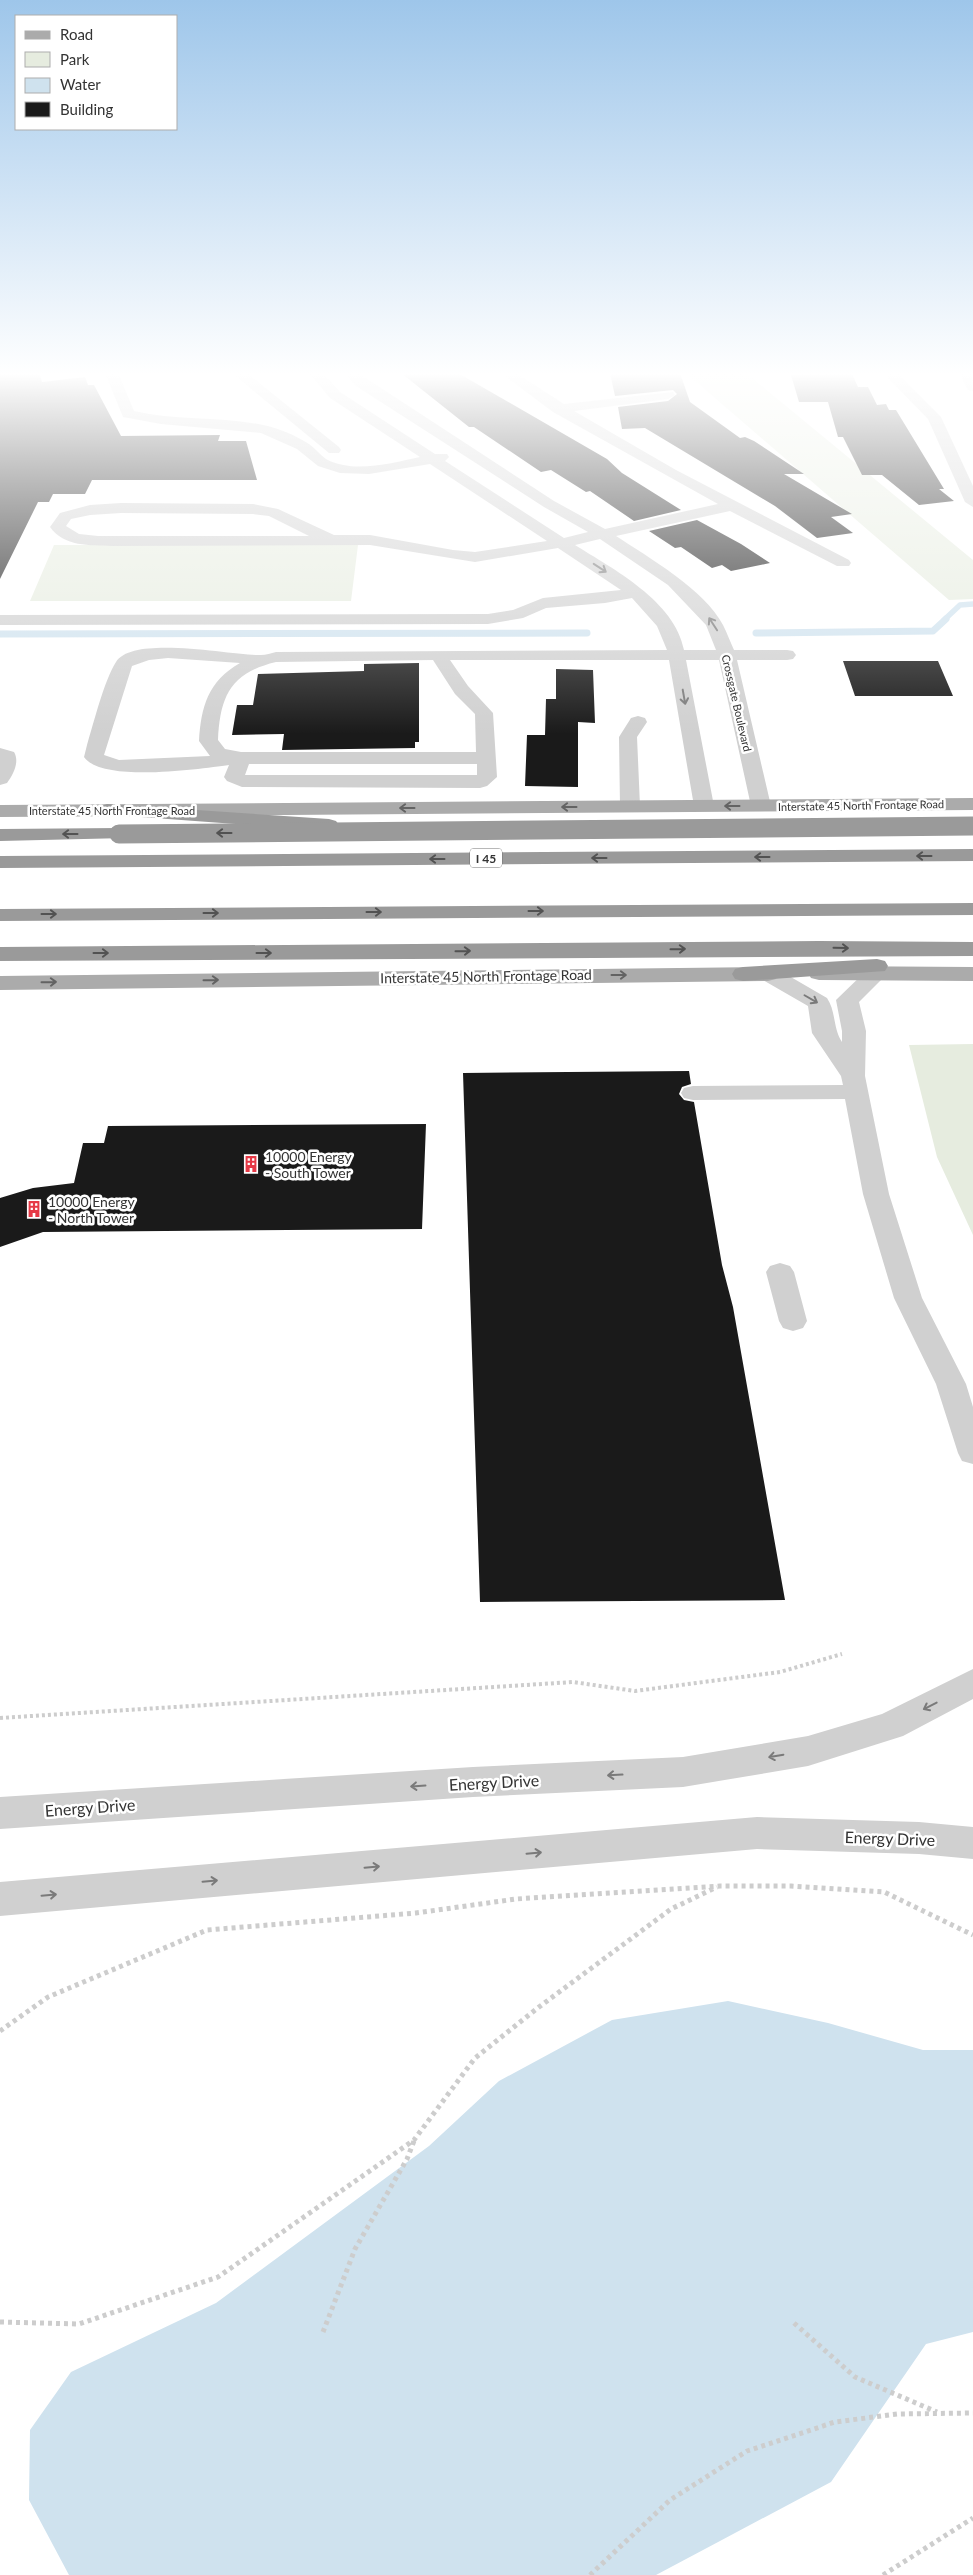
<svg xmlns="http://www.w3.org/2000/svg" width="973" height="2575" font-family="Lato,sans-serif">
	<style>
		.green { fill: #e6ecdf }
		.water { fill: #cfe2ee }
		.lines { fill: none; stroke-linecap: round; stroke-linejoin: round }
		.stream-far1 { stroke: #cfe2ee; stroke-width: 5.5 }
		.stream { stroke: #cfe2ee; stroke-width: 7 }
		.building { fill: #1a1a1a }
		.path-far1 { stroke: #cdcdcd; stroke-width: 4; stroke-dasharray: 3 3; stroke-linecap: butt }
		.path { stroke: #cdcdcd; stroke-width: 5; stroke-dasharray: 4 4; stroke-linecap: butt }
		.minor { fill: #d0d0d0; fill-rule: evenodd }
		.major { fill: #ababab; fill-rule: evenodd }
		.highway { fill: #9a9a9a; fill-rule: evenodd }
		.highway-bridge { stroke: #9a9a9a; stroke-width: 19 }
		.oneway { stroke: #7a7a7a }
		.oneway2 { stroke: #636363 }
		.oneway3 { stroke: #525252 }
		.labels { text-anchor: middle; dominant-baseline: central; stroke-width: 5; stroke-linejoin: round; paint-order: stroke }
		.far-street-label { font-size: 11px; fill: #333; stroke: #fff }
		.shield { fill: #fff; stroke: #707070; stroke-width: 1 }
		.shield-label { font-size: 12px; font-weight: bold; fill: #333 }
		.street-label { font-size: 14px; fill: #333; stroke: #fff }
		.poi-label { font-size: 14px; fill: #333; stroke: #fff; text-anchor: start }
		.near-street-label { font-size: 16px; fill: #333; stroke: #fff }
	</style>
	<rect width="100%" height="100%" fill="#fff"/>
	<path class="green" d="M 686,373 L 746,373 L 973,560 L 973,599 L 949,600 Z
		M 54,545 L 358,545 L 351,601 L 30,601 Z
		M 973,1044 L 973,1235 L 937,1157 L 909,1045 Z"/>
	<path class="water" d="M 728,2001 L 828,2023 L 923,2050 L 973,2050 L 973,2332 L 926,2344 L 831,2482 L 656,2575 L 69,2575 L 29,2500 L 30,2430 L 71,2372 L 216,2303 L 429,2146 L 499,2081 L 612,2020 Z"/>
	<g class="lines">
		<path class="stream-far1" d="M 944,620 L 960,605 L 973,604"/>
		<path class="stream" d="M 756,633 L 933,631 L 946,619
			M 0,634 L 587,633"/>
	</g>
	<path class="building" d="M 0,373 L 39,373 L 42,382 L 85,377 L 88,385 L 94,385 L 121,436 L 220,435 L 218,441 L 246,441 L 257,480 L 92,480 L 85,494 L 53,494 L 49,502 L 38,502 L 0,579 Z
		M 401,373 L 458,373 L 607,459 L 622,473 L 681,510 L 634,521 L 590,491 L 586,492 L 551,470 L 541,472 L 474,427 L 469,427 Z
		M 610,373 L 680,373 L 690,402 L 740,438 L 745,437 L 754,441 L 804,474 L 784,474 L 852,514 L 831,517 L 853,533 L 817,538 L 775,506 L 645,428 L 622,429 L 618,407 L 668,401 L 677,394 L 673,390 L 615,396 Z
		M 852,374 L 858,387 L 868,387 L 877,405 L 886,404 L 889,410 L 896,410 L 944,489 L 939,489 L 954,501 L 919,505 L 882,475 L 862,475 L 843,437 L 838,437 L 828,402 L 799,402 L 791,375 Z
		M 697,520 L 741,544 L 770,563 L 731,571 L 722,565 L 712,568 L 681,547 L 675,548 L 649,531 Z
		M 843,661 L 938,661 L 953,696 L 855,696 Z
		M 419,663 L 419,742 L 415,742 L 415,748 L 282,750 L 284,734 L 232,735 L 237,705 L 253,705 L 258,674 L 364,671 L 364,664 Z
		M 556,669 L 593,670 L 595,723 L 578,722 L 578,787 L 525,786 L 527,735 L 545,735 L 546,699 L 556,699 Z
		M 689,1071 L 691,1084 L 682,1087 L 679,1094 L 684,1100 L 694,1102 L 722,1265 L 733,1307 L 785,1600 L 480,1602 L 463,1073 Z
		M 426,1124 L 422,1229 L 43,1232 L 0,1247 L 0,1198 L 33,1188 L 74,1183 L 83,1143 L 104,1143 L 108,1126 Z"/>
	<g class="lines">
		<path class="path-far1" d="M 0,1718 L 573,1682 L 635,1691 L 780,1672 L 842,1654"/>
		<path class="path" d="M 0,2031 L 48,1997 L 207,1930 L 416,1913 L 516,1899 L 720,1886 L 791,1886 L 884,1892 L 973,1935
			M 0,2322 L 79,2324 L 218,2277 L 414,2140 L 475,2058 L 539,2007 L 671,1909 L 717,1887
			M 794,2323 L 855,2377 L 937,2412
			M 323,2332 L 355,2249 L 407,2159 L 414,2141
			M 590,2575 L 670,2500 L 747,2451 L 835,2422 L 897,2414 L 973,2413
			M 883,2575 L 973,2518"/>
		<path class="minor" d="M 105,373 L 118,373 L 134,411 C 176,421 220,416 263,425 C 278,428 295,435 309,444 C 315,448 320,455 326,459 C 353,474 392,463 420,457 L 330,398 L 309,373 L 323,373 L 340,392 L 435,454 L 447,454 L 449,457 L 445,461 L 564,538 L 588,532 L 544,507 L 356,386 L 344,373 L 358,373 L 554,501 L 605,529 L 718,504 L 553,412 L 501,373 L 516,373 L 564,404 L 673,392 L 675,395 L 668,399 L 574,411 L 676,470 L 849,560 L 851,563 L 849,566 L 837,566 L 730,511 L 616,536 C 648,557 705,590 723,625 C 727,633 730,641 734,650 L 787,650 L 793,651 L 796,655 L 793,659 L 787,660 L 737,660 L 771,806 L 768,810 L 754,810 L 751,806 L 719,660 L 686,660 L 714,806 L 711,810 L 697,810 L 694,806 L 669,660 L 450,660 L 468,686 L 493,713 L 497,777 L 487,786 L 480,788 L 242,787 L 227,781 L 224,777 L 229,765 C 199,769 102,783 84,757 L 87,745 C 94,722 104,681 116,662 C 133,634 234,656 261,655 C 266,655 271,653 276,652 L 667,650 L 657,626 L 632,598 L 605,603 L 546,608 L 523,618 L 488,624 L 0,625 L 0,615 L 488,614 L 513,610 L 543,598 L 621,590 L 558,548 L 475,562 L 370,545 L 112,546 C 90,545 64,547 50,527 L 60,513 L 90,505 L 121,503 L 253,504 L 278,509 L 334,535 L 370,535 L 453,550 L 475,552 L 547,541 L 430,464 L 369,474 L 340,473 L 318,466 L 297,449 L 261,433 L 161,424 L 123,417 ZM 121,513 L 253,514 L 269,516 L 309,536 L 98,536 L 79,534 L 66,526 L 71,519 L 90,515 ZM 600,539 L 668,585 L 706,625 L 716,650 L 684,650 C 675,601 613,569 575,545 ZM 168,658 L 240,663 C 208,681 201,707 199,741 L 210,756 L 119,760 L 104,755 L 132,666 L 149,660 ZM 433,660 L 455,694 L 475,714 L 476,752 L 241,752 L 225,749 L 218,740 C 220,697 230,673 276,662 ZM 249,764 L 477,764 L 477,775 L 245,775 Z
			M 232,373 L 247,373 L 339,447 L 341,450 L 339,453 L 329,453 Z
			M 883,373 L 897,373 L 941,417 L 973,486 L 973,507 L 965,502 L 928,419 Z
			M 959,373 L 972,373 L 973,391 L 968,390 Z
			M 638,716 L 645,718 L 647,722 L 637,737 L 640,806 L 637,810 L 623,810 L 620,806 L 619,737 L 631,718 Z
			M 0,748 L 14,752 C 20,762 13,775 7,783 L 0,785 Z
			M 877,966 L 885,968 L 888,973 L 859,1002 L 866,1031 L 865,1076 L 889,1194 L 922,1298 L 966,1384 L 973,1407 L 973,1464 L 962,1461 L 958,1453 L 936,1384 L 894,1298 L 863,1194 L 845,1099 L 693,1100 L 684,1098 L 681,1093 L 684,1088 L 693,1086 L 843,1085 L 841,1076 L 812,1033 L 808,1006 L 761,979 L 758,974 L 761,969 L 769,967 L 777,969 L 827,998 C 836,1011 833,1029 842,1042 L 842,1031 L 836,1000 L 869,968 Z
			M 780,1263 L 790,1266 L 794,1272 L 807,1321 L 803,1328 L 793,1331 L 783,1328 L 779,1321 L 766,1272 L 770,1266 Z
			M 973,1669 L 973,1699 L 903,1736 L 808,1766 L 683,1787 L 473,1797 L 0,1829 L 0,1797 L 473,1767 L 683,1757 L 808,1736 L 882,1714 Z
			M 757,1817 L 919,1822 L 973,1827 L 973,1859 L 919,1854 L 757,1849 L 0,1916 L 0,1882 Z"/>
		<path class="major" d="M 973,798 L 973,810 L 0,817 L 0,805 Z
			M 819,966 L 973,967 L 973,981 L 819,980 L 811,978 L 808,973 L 811,968 Z
			M 768,967 L 776,969 L 779,974 L 776,979 L 768,981 L 0,990 L 0,976 Z"/>
		<path class="highway" d="M 107,804 L 329,819 L 336,821 L 339,825 L 336,829 L 329,831 L 100,814 L 97,810 L 100,806 Z
			M 119,828 L 126,830 L 129,834 L 126,838 L 0,841 L 0,829 Z
			M 973,849 L 973,861 L 0,868 L 0,856 Z
			M 973,903 L 973,915 L 0,921 L 0,909 Z
			M 819,941 L 973,942 L 973,956 L 0,961 L 0,947 Z
			M 877,959 L 885,961 L 888,966 L 885,971 L 743,981 L 735,979 L 732,974 L 735,969 L 743,967 Z"/>
		<path class="highway-bridge" d="M 119,834 L 973,826"/>
	</g>
	<defs><path id="oneway-shaft" d="M-6 0H5M1.5-3L5.5 0L1.5 3" fill="none" stroke-width="1.6" stroke-linecap="round" stroke-linejoin="round" transform="scale(1.25)"/></defs>
	<g class="oneway">
		<use href="#oneway-shaft" transform="translate(600 568) rotate(33)"/>
		<use href="#oneway-shaft" transform="translate(713 624) rotate(-123)"/>
		<use href="#oneway-shaft" transform="translate(684 697) rotate(80)"/>
		<use href="#oneway-shaft" transform="translate(811 999) rotate(30)"/>
		<use href="#oneway-shaft" transform="translate(930 1706) rotate(153)"/>
		<use href="#oneway-shaft" transform="translate(776 1756) rotate(170)"/>
		<use href="#oneway-shaft" transform="translate(615 1775) rotate(177)"/>
		<use href="#oneway-shaft" transform="translate(418 1786) rotate(176)"/>
		<use href="#oneway-shaft" transform="translate(534 1853) rotate(-5)"/>
		<use href="#oneway-shaft" transform="translate(372 1867) rotate(-5)"/>
		<use href="#oneway-shaft" transform="translate(210 1881) rotate(-5)"/>
		<use href="#oneway-shaft" transform="translate(49 1895) rotate(-5)"/>
	</g>
	<g class="oneway2">
		<use href="#oneway-shaft" transform="translate(732 806) rotate(180)"/>
		<use href="#oneway-shaft" transform="translate(569 807) rotate(180)"/>
		<use href="#oneway-shaft" transform="translate(407 808) rotate(180)"/>
		<use href="#oneway-shaft" transform="translate(619 975)"/>
		<use href="#oneway-shaft" transform="translate(211 980) rotate(-1)"/>
		<use href="#oneway-shaft" transform="translate(49 982) rotate(-1)"/>
	</g>
	<g class="oneway3">
		<use href="#oneway-shaft" transform="translate(224 833) rotate(180)"/>
		<use href="#oneway-shaft" transform="translate(70 834) rotate(180)"/>
		<use href="#oneway-shaft" transform="translate(924 856) rotate(180)"/>
		<use href="#oneway-shaft" transform="translate(762 857) rotate(180)"/>
		<use href="#oneway-shaft" transform="translate(599 858) rotate(180)"/>
		<use href="#oneway-shaft" transform="translate(437 859) rotate(180)"/>
		<use href="#oneway-shaft" transform="translate(536 911)"/>
		<use href="#oneway-shaft" transform="translate(374 912)"/>
		<use href="#oneway-shaft" transform="translate(211 913)"/>
		<use href="#oneway-shaft" transform="translate(49 914)"/>
		<use href="#oneway-shaft" transform="translate(841 948) rotate(1)"/>
		<use href="#oneway-shaft" transform="translate(678 949) rotate(-1)"/>
		<use href="#oneway-shaft" transform="translate(463 951) rotate(-1)"/>
		<use href="#oneway-shaft" transform="translate(101 953)"/>
		<use href="#oneway-shaft" transform="translate(264 953)"/>
	</g>
	<linearGradient id="sky" x2="0" y2="1"><stop stop-color="#9ec6ea"/><stop offset="0.51" stop-color="#fff"/><stop offset="1" stop-color="#fff" stop-opacity="0"/></linearGradient>
	<rect width="973" height="734" fill="url(#sky)"/>
	<defs>
		<g id="building-bare" transform="scale(1.35)"><path d="M-4-6H4V6H1V3H-1V6H-4ZM-2.5-4.3h1.7v1.8h-1.7ZM.8-4.3h1.7v1.8H.8ZM-2.5-1h1.7V.8h-1.7ZM.8-1h1.7V.8H.8Z" fill="#e63946" stroke="#fff" stroke-width="2.5" paint-order="stroke"/></g>
	</defs>
	<g fill-rule="evenodd">
		<use href="#building-bare" x="251" y="1164"/>
		<use href="#building-bare" x="34" y="1209"/>
	</g>
	<g class="labels">
		<g class="far-street-label">
			<text transform="translate(737 703) rotate(77)">Crossgate Boulevard</text>
			<text transform="translate(861 805) rotate(-1)">Interstate 45 North Frontage Road</text>
			<text x="112" y="810">Interstate 45 North Frontage Road</text>
		</g>
		<rect class="shield" x="470" y="848.5" width="32" height="19" rx="4"/>
		<g class="shield-label">
			<text x="486" y="858">I 45</text>
		</g>
		<g class="street-label">
			<text transform="translate(486 976) rotate(-1)">Interstate 45 North Frontage Road</text>
		</g>
		<g class="poi-label">
			<text x="265" y="1156">10000 Energy<tspan x="265" dy="16">- South Tower</tspan></text>
			<text x="48" y="1201">10000 Energy<tspan x="48" dy="16">- North Tower</tspan></text>
		</g>
		<g class="near-street-label">
			<text transform="translate(494 1782) rotate(-3)">Energy Drive</text>
			<text transform="translate(90 1807) rotate(-4)">Energy Drive</text>
			<text transform="translate(890 1838) rotate(2)">Energy Drive</text>
		</g>
	</g>
	<rect x="15" y="15" width="162" height="115" fill="#ffffff" stroke="#adadad"/>
	<rect x="25" y="31" width="25" height="8" fill="#ababab" stroke="#adadad"/>
	<text x="60" y="40" font-size="15" fill="#333333">Road</text>
	<rect x="25" y="52" width="25" height="15" fill="#e6ecdf" stroke="#adadad"/>
	<text x="60" y="65" font-size="15" fill="#333333">Park</text>
	<rect x="25" y="78" width="25" height="15" fill="#cfe2ee" stroke="#adadad"/>
	<text x="60" y="90" font-size="15" fill="#333333">Water</text>
	<rect x="25" y="102" width="25" height="15" fill="#1a1a1a" stroke="#adadad"/>
	<text x="60" y="115" font-size="15" fill="#333333">Building</text>
</svg>
